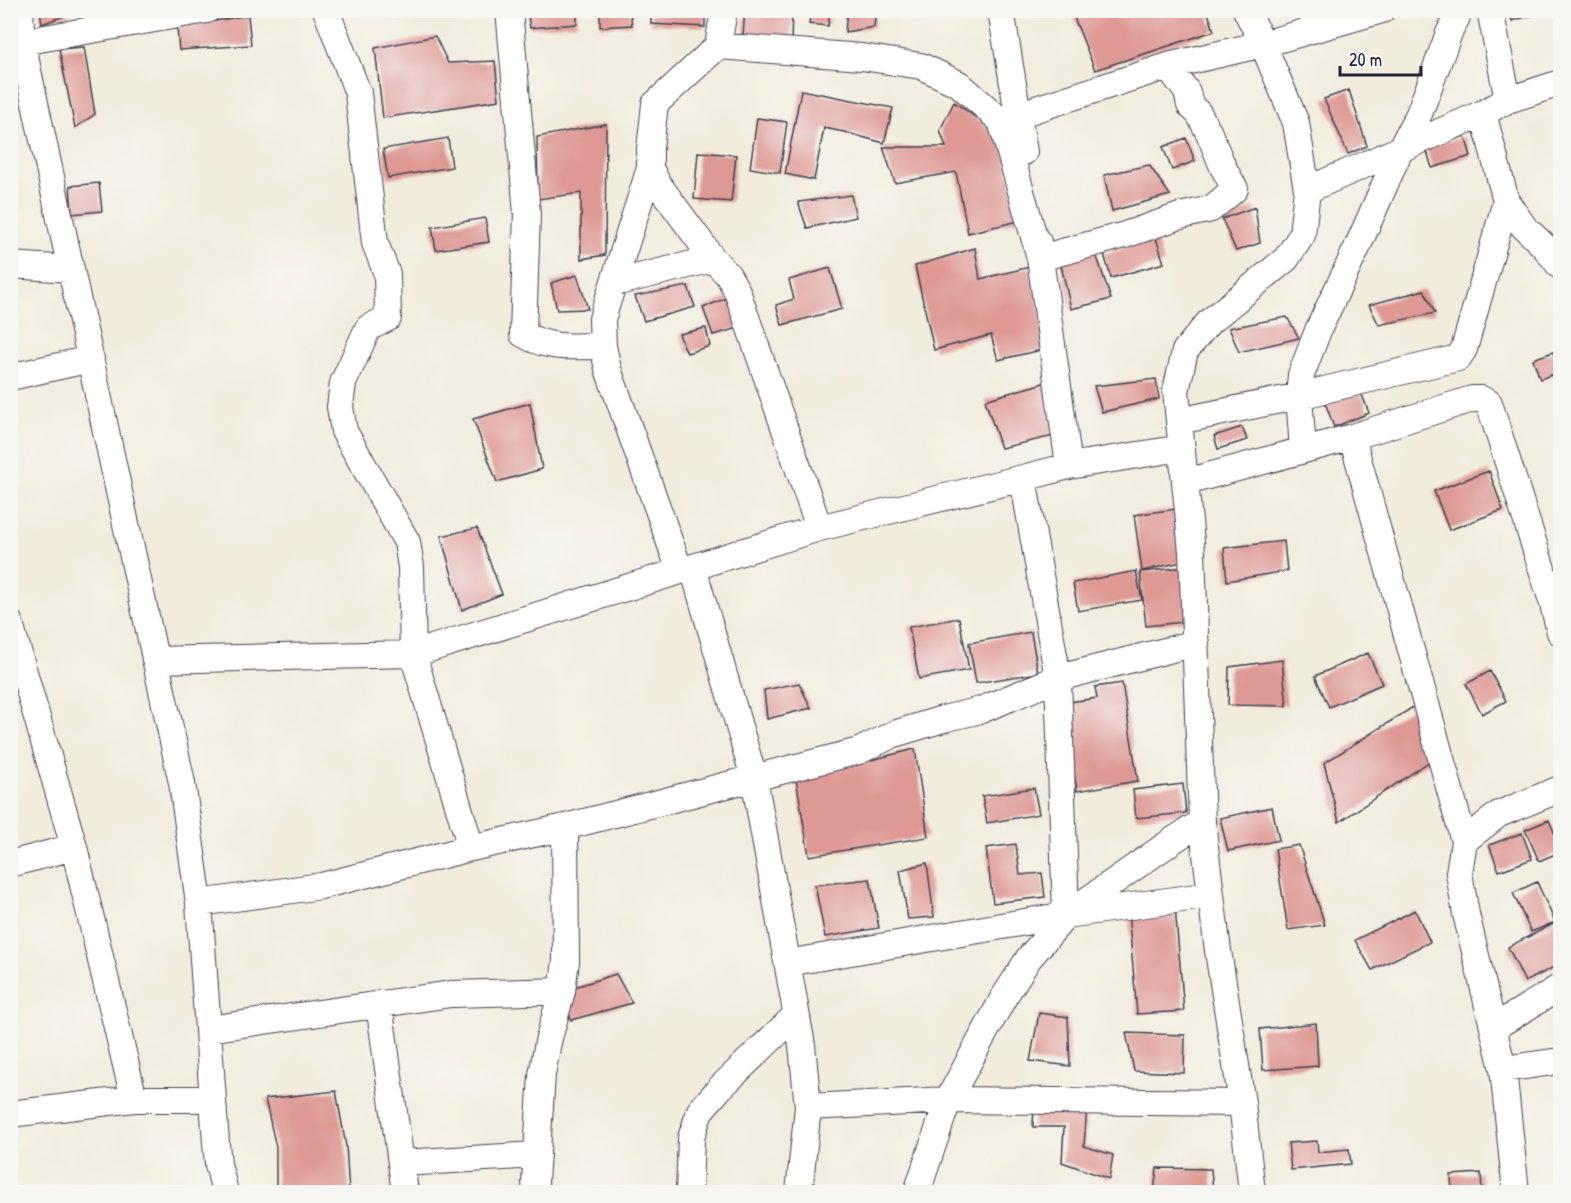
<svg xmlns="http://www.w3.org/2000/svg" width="1571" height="1203" font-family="'Patrick Hand',sans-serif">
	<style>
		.building { fill: #de9994 }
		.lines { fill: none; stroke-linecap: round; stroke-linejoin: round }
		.minor-casing { stroke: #414053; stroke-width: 28 }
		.minor { stroke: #fff; stroke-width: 26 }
	</style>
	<rect width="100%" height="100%" fill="#f6f6f2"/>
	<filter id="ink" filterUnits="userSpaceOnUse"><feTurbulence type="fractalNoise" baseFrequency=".0167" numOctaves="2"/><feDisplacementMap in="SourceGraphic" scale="12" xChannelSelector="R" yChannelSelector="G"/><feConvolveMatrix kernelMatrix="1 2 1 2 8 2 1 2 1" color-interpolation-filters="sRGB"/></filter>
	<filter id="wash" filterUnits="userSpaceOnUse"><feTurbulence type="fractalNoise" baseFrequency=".008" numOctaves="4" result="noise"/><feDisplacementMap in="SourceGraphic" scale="24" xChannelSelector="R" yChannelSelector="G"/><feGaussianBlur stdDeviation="1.35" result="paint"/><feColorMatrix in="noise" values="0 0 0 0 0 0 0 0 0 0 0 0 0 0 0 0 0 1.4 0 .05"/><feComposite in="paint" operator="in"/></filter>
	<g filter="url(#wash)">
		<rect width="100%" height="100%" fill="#f1ecdb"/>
		<g id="blocks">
			<path class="building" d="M 40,10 L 68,10 L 69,14 L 42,24 Z
				M 80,10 L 114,10 L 114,12 L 81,18 Z
				M 527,10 L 577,10 L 577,24 L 530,28 Z
				M 600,10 L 630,10 L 632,25 L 600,27 Z
				M 651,10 L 705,10 L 705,27 L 651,24 Z
				M 745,10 L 792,10 L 791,43 L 743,35 Z
				M 811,10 L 830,10 L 828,26 L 809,24 Z
				M 847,10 L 876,10 L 874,27 L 845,32 Z
				M 1071,10 L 1207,10 L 1214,31 L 1095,70 Z
				M 1293,10 L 1317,10 L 1317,11 L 1295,18 Z
				M 1510,10 L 1546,10 L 1546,11 L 1512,21 Z
				M 1555,10 L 1560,10 L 1560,23 Z
				M 248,15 L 251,45 L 179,50 L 177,28 Z
				M 435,36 L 448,63 L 495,61 L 499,100 L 383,118 L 375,48 Z
				M 84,47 L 95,114 L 75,128 L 59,49 Z
				M 801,90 L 893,108 L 884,143 L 844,132 L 824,128 L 814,180 L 785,174 Z
				M 1349,90 L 1367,146 L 1348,154 L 1324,99 Z
				M 954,102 L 981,121 L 1002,139 L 1019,221 L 968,233 L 956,172 L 895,183 L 883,147 L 946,147 L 940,130 Z
				M 757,118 L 787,122 L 780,173 L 750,168 Z
				M 606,124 L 605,255 L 581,259 L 581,193 L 538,199 L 537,137 Z
				M 1465,136 L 1471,156 L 1432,168 L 1426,148 Z
				M 448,138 L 452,167 L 388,178 L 383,149 Z
				M 1186,138 L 1195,161 L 1172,170 L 1163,147 Z
				M 698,152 L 736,155 L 731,202 L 694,199 Z
				M 1149,165 L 1170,195 L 1112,211 L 1104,175 Z
				M 99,183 L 102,211 L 72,214 L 70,186 Z
				M 851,195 L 856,217 L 807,228 L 798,202 Z
				M 1255,207 L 1260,243 L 1236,251 L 1222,219 Z
				M 485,218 L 489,242 L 436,250 L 432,227 Z
				M 1156,238 L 1164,263 L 1111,278 L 1104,254 Z
				M 975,248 L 980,279 L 1030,267 L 1050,348 L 998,360 L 991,335 L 934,350 L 915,266 Z
				M 1095,251 L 1111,299 L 1071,309 L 1060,261 Z
				M 830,268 L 842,309 L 782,325 L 776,305 L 794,299 L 789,280 Z
				M 577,275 L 588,309 L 557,310 L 551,283 Z
				M 688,286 L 695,307 L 644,321 L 635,296 Z
				M 1424,290 L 1435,313 L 1379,325 L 1369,305 Z
				M 733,295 L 739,328 L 713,335 L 703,308 Z
				M 1287,317 L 1299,338 L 1239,352 L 1229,328 Z
				M 706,328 L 710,346 L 687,353 L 679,334 Z
				M 1553,352 L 1560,372 L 1540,379 L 1533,359 Z
				M 1156,379 L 1159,399 L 1102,412 L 1094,386 Z
				M 1047,382 L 1058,435 L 1001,448 L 985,400 Z
				M 1359,387 L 1369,413 L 1334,427 L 1324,400 Z
				M 530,403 L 542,469 L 497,482 L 473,419 Z
				M 1242,427 L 1247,440 L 1218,449 L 1214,436 Z
				M 1489,471 L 1503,510 L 1449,530 L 1434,491 Z
				M 1183,508 L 1190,560 L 1142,571 L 1134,515 Z
				M 477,528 L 502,594 L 462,610 L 441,536 Z
				M 1284,541 L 1287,571 L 1227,581 L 1224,548 Z
				M 1186,567 L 1193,621 L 1146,626 L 1140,572 Z
				M 1136,571 L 1142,600 L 1078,611 L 1073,583 Z
				M 959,618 L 969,670 L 919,679 L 909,627 Z
				M 1031,632 L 1038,673 L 976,683 L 969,643 Z
				M 1368,653 L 1382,684 L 1329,707 L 1315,676 Z
				M 1282,660 L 1287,706 L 1228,705 L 1229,667 Z
				M 1490,671 L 1506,701 L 1482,714 L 1466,684 Z
				M 799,683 L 811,708 L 767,719 L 764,690 Z
				M 1122,683 L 1138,781 L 1077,791 L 1063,703 L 1097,698 L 1095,687 Z
				M 1418,704 L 1436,757 L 1339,822 L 1324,763 Z
				M 915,749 L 928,837 L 809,856 L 796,779 Z
				M 1183,784 L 1186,813 L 1136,818 L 1133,790 Z
				M 1034,788 L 1039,814 L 987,823 L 982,796 Z
				M 1272,807 L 1279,840 L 1228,851 L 1220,818 Z
				M 1549,820 L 1560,846 L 1560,852 L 1539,861 L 1525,830 Z
				M 1522,833 L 1532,859 L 1499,871 L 1489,845 Z
				M 1016,844 L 1020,875 L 1042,873 L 1045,897 L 993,903 L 986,848 Z
				M 1299,845 L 1325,925 L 1288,930 L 1275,849 Z
				M 927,863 L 934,917 L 908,919 L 900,870 Z
				M 870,879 L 879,928 L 825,937 L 815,885 Z
				M 1537,882 L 1555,922 L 1531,932 L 1513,893 Z
				M 1175,907 L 1184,1011 L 1137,1014 L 1128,911 Z
				M 1415,910 L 1430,942 L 1372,970 L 1355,940 Z
				M 1555,923 L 1560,932 L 1560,964 L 1525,982 L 1508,947 Z
				M 616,974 L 632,1003 L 571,1020 L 562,991 Z
				M 1039,1013 L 1068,1017 L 1070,1066 L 1030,1061 Z
				M 1316,1023 L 1318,1066 L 1263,1070 L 1260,1029 Z
				M 1126,1033 L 1185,1035 L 1184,1073 L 1134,1071 Z
				M 336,1091 L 346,1146 L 349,1192 L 276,1192 L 276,1147 L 265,1099 Z
				M 1034,1104 L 1087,1106 L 1084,1146 L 1113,1155 L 1109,1179 L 1062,1162 L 1064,1127 L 1033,1127 Z
				M 1317,1141 L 1318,1152 L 1349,1149 L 1351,1164 L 1291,1170 L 1288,1143 Z
				M 1157,1168 L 1211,1169 L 1213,1192 L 1154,1192 Z
				M 1481,1173 L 1482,1192 L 1452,1192 L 1451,1175 Z"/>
		</g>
	</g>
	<g filter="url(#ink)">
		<use href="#blocks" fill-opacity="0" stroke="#414053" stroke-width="1.5"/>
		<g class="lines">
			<g class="minor-casing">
				<path id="minor" d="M 20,10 L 22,43 L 182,783 L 199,903 L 216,1143 L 218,1164 L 225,1192
					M 326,10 L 358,93 L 375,243 L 387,274 L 388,318 L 368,328 L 343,383 L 340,407 L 344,431 L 407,542 L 411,567 L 413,654 L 471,848
					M 509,10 L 527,213 L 523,334 C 550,350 572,346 603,346
					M 1001,10 L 1024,152
					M 1246,10 L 1263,44 L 1296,123 L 1307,190 L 1302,235 L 1286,259 L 1209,322 L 1185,351 L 1176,391 L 1192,552 L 1202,822 L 1218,951 L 1242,1103 L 1252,1192
					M 1490,10 L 1508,100
					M 10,44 L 207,10
					M 718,46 L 862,57 L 921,66 L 959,84 L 1001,121 L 1040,258 L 1069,466
					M 1483,113 L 1506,201 L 1524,227 L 1543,245 L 1560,266
					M 1002,120 L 1168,66 L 1263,44 L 1382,10
					M 650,168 L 658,184 L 713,259 L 728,275 L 737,291 L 819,528
					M 1307,190 L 1483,113 L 1508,100 L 1560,83
					M 1038,242 L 1040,258 L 1125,235 L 1180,216 L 1211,209 L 1235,189 L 1223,167 L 1209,133 L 1199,114 L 1190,105 L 1187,92 L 1168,66
					M 10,265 L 71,269
					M 614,283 L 713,259
					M 10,377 L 91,359
					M 1179,421 L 1299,396 L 1458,358 L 1464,349 L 1506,201
					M 1352,437 L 1464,841 L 1459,873 L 1466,914 L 1503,1069 L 1516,1192
					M 1303,450 L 1299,396 L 1301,375 L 1319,328 L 1356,250 L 1400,150 L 1419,114 L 1449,33 L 1457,17 L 1457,10
					M 1023,478 L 1058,678 L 1066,915
					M 1186,482 L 1352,437 L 1472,399 L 1481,399 L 1489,403 L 1553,604 L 1560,632
					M 693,568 L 754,778 L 802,1045 L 808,1107 L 799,1192
					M 680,571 L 608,369 L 603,346 L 602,319 L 650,168 L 650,149 L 655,104 L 718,46 L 724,10
					M 10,623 L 74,847 L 134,1099
					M 155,660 L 413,654 L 819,528 L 1023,478 L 1069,466 L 1182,448
					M 1464,841 L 1499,814 L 1560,789
					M 10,864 L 74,847
					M 199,903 L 321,886 L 471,848 L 565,827 L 754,778 L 859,751 L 894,734 L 943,719 L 981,710 L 1058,678 L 1196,643
					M 787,963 L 1066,915 L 1211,895
					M 379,1004 L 405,1192
					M 1493,1028 L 1560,987
					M 208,1029 L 451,994 L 562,991
					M 1503,1069 L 1560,1061
					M 808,1107 L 948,1100 L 1242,1103
					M 10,1114 L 134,1099 L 212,1099
					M 402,1163 L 537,1155
					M 536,1192 L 535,1182 L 542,1075 L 548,1042 L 562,991 L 566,961 L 565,827
					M 689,1192 L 691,1138 L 700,1111 L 720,1088 L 796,1015
					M 917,1192 L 948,1100 L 1004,997 L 1029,958 L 1066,915 L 1175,839 L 1202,822"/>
			</g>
			<use href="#minor" class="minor"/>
		</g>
	</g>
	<rect width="1571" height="1203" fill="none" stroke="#f6f6f2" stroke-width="36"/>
	<path d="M1340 66v9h81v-9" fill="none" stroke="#22223b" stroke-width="3"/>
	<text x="1349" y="66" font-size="18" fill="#22223b" stroke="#f6f6f2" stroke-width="4.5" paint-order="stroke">20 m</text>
</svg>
